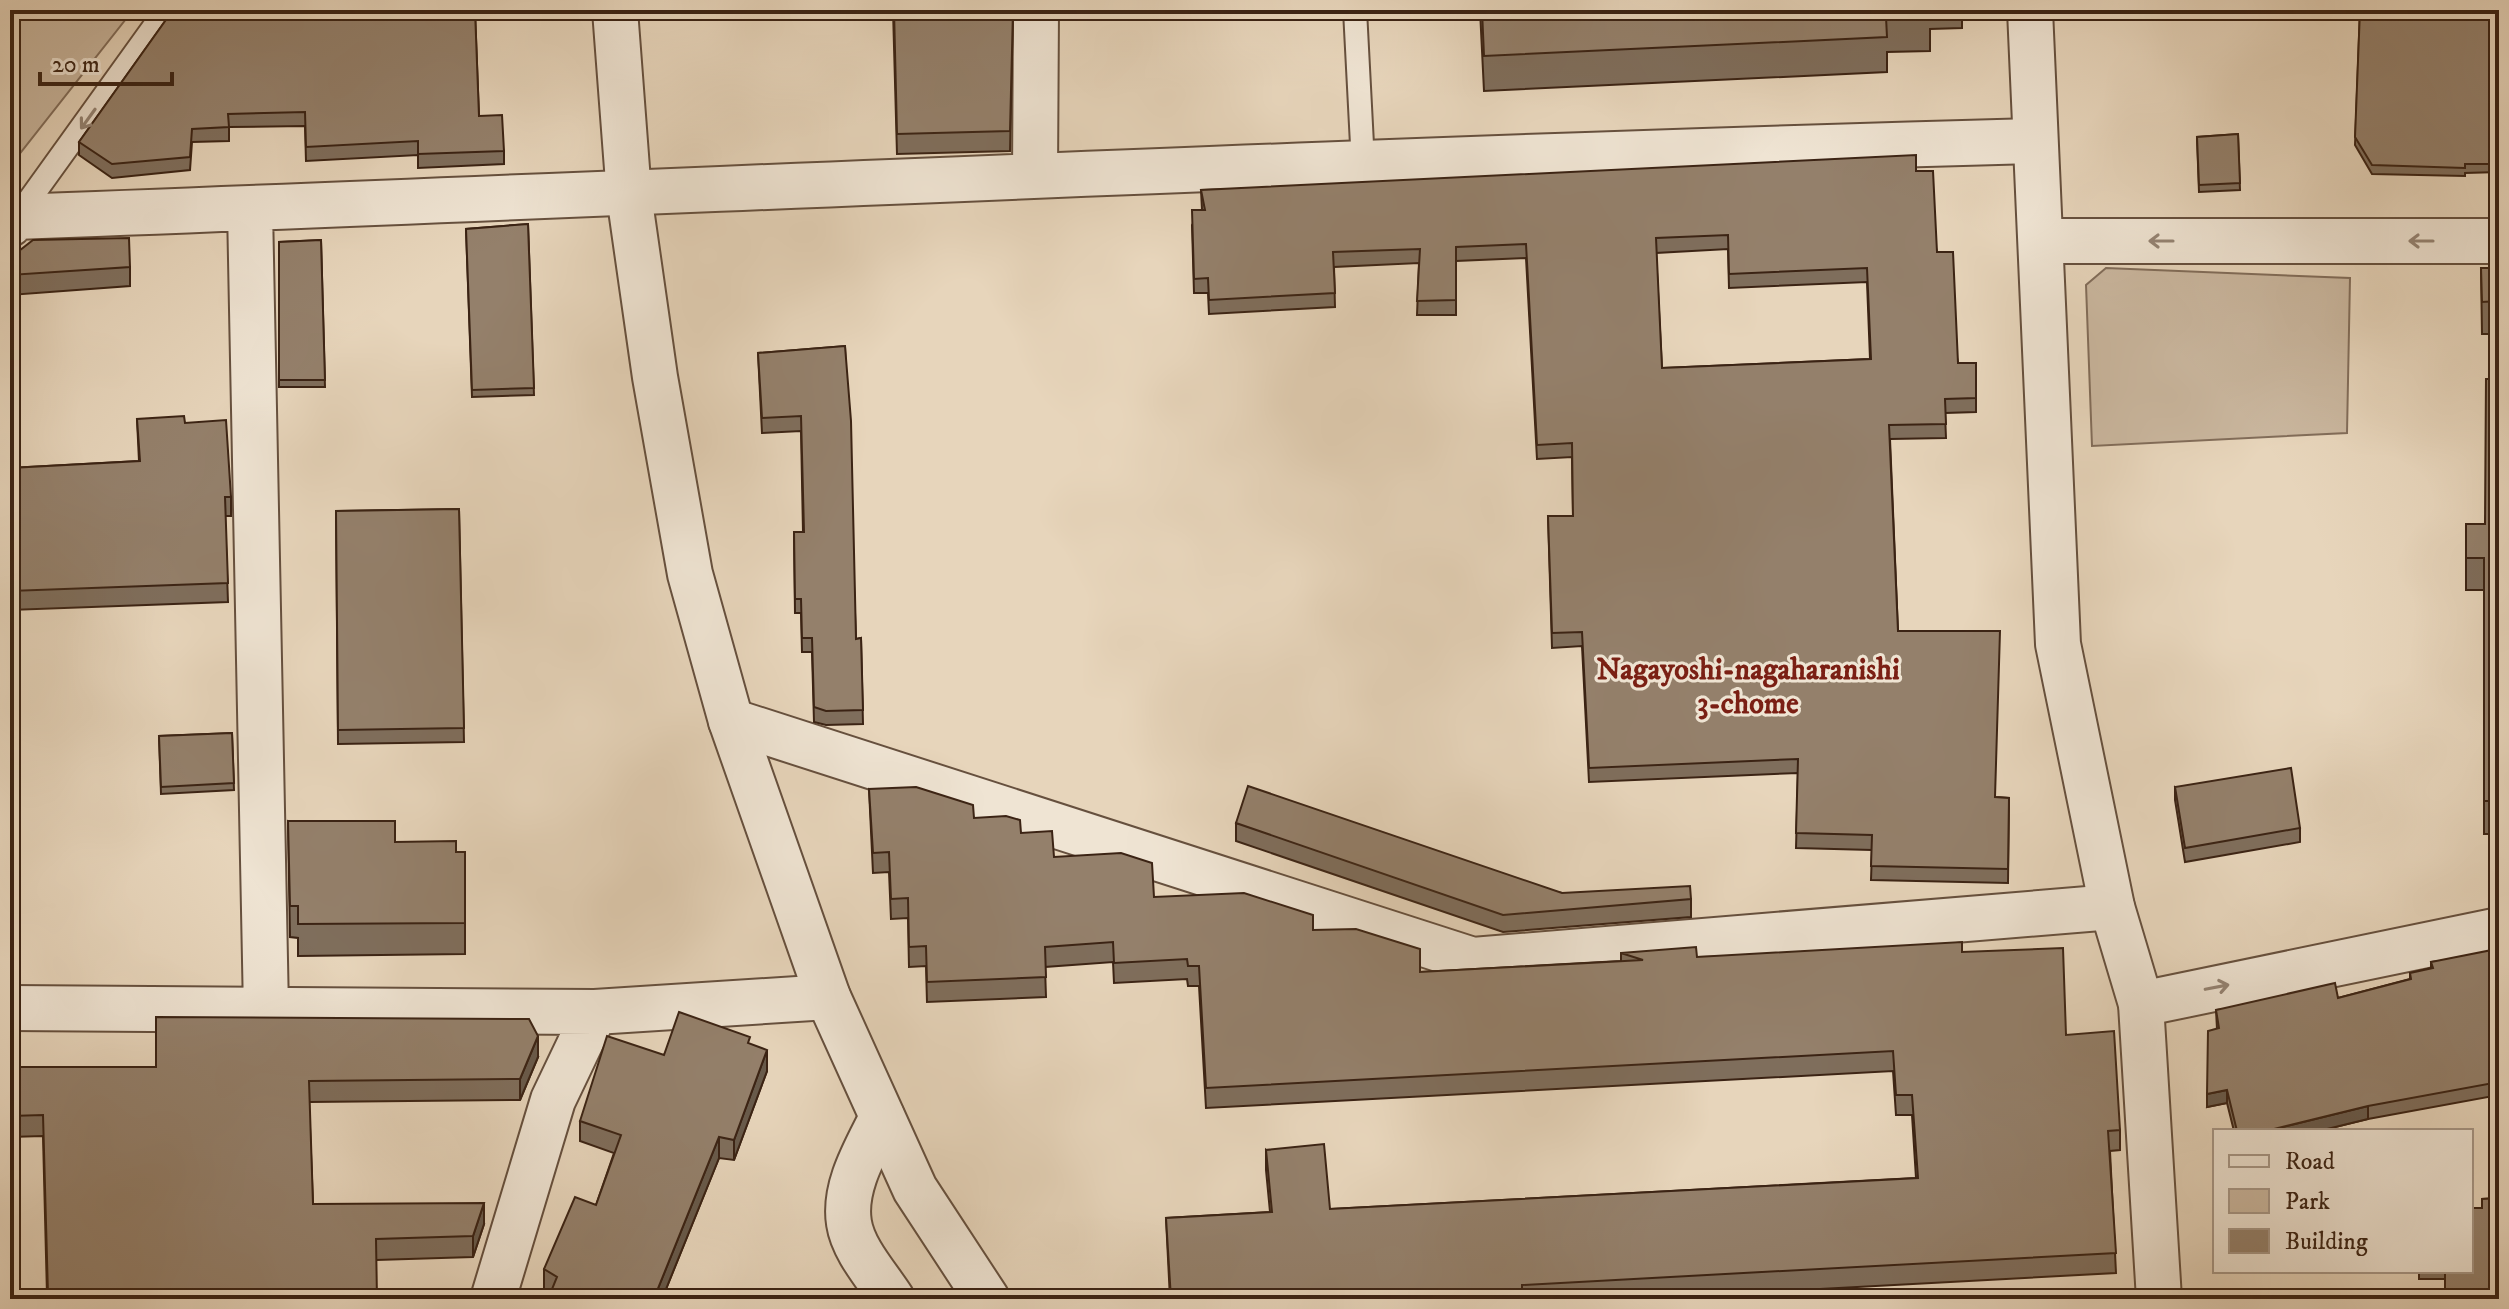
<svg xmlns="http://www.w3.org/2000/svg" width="2509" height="1309" font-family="'IM FELL DW Pica',serif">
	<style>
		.green { fill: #cab79f; stroke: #826d5a; stroke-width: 2 }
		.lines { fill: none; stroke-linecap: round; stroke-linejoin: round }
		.service-casing { stroke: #66503e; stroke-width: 26 }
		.minor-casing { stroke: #66503e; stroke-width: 48 }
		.tertiary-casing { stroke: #66503e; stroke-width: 48 }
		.service { stroke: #efe4d3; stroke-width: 22 }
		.minor { stroke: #efe4d3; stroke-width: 44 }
		.tertiary { stroke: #efe4d3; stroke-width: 44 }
		.wall { fill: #7f6e5c; stroke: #3b2314; stroke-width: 2; fill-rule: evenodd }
		.shaded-wall { fill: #685a4b; stroke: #3b2314; stroke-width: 2 }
		.building { fill: #94806b; stroke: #3b2314; stroke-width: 2; fill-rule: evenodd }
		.oneway { stroke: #958474 }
		.labels { text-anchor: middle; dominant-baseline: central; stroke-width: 6; stroke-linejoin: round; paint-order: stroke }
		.neighbourhood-label { font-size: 30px; font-weight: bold; fill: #7a1f14; stroke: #efe4d3 }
	</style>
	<rect width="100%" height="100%" fill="#e7d5bb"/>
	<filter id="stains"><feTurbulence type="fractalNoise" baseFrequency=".0025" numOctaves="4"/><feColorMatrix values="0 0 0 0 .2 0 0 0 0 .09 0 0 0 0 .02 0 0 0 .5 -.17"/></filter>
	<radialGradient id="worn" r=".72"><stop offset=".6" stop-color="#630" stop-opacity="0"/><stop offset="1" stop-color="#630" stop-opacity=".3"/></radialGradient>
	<path class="green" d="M 10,10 L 133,10 L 10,166 Z
		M 2106,268 L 2350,278 L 2347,433 L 2092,446 L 2086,285 Z"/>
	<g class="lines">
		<g class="service-casing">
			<path id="service" d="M 1355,10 L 1363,164
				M 17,217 L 166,10"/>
		</g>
		<g class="minor-casing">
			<path id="minor" d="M 1035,175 L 1036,10
				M 250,209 L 266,1010
				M 10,224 L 16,217 C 689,192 1361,159 2033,141
				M 2041,241 L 2499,241
				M 731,721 L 1473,960 L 2112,907
				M 2141,1004 L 2499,930
				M 10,1008 L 595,1012 L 828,997
				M 882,1117 C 867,1148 843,1186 849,1223 C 853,1250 878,1277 892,1299
				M 493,1299 L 553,1100 L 595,1012"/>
		</g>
		<g class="tertiary-casing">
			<path id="tertiary" d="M 615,10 L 629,195 L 655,377 L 690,574 L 731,721 L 828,997 L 915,1189 L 987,1299
				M 2030,10 L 2058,644 L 2112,907 L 2141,1004 L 2159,1299"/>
		</g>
		<use href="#service" class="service"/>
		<use href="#minor" class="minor"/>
		<use href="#tertiary" class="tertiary"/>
	</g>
	<path class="wall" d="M 173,10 L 489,10 L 475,12 L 479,116 L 504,151 L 504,164 L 418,168 L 418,155 L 306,161 L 305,126 L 229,127 L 229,141 L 192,142 L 190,170 L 112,178 L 79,155 L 79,142 Z
		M 893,10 L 1013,10 L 1010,151 L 897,154 Z
		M 1480,10 L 1962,10 L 1962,28 L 1930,29 L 1930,51 L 1887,52 L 1887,72 L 1484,91 Z
		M 2360,10 L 2499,10 L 2499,172 L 2465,173 L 2465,176 L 2372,174 L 2355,145 Z
		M 2238,134 L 2240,190 L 2199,192 L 2197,137 Z
		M 1916,171 L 1937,252 L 1958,363 L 1976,363 L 1976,412 L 1945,413 L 1946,438 L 1890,439 L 1898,631 L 1995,797 L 2009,798 L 2008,883 L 1871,880 L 1872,850 L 1796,848 L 1798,773 L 1589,782 L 1582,646 L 1552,648 L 1548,516 L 1573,516 L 1572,457 L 1537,459 L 1526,258 L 1456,261 L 1456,315 L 1417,315 L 1419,263 L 1334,267 L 1335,307 L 1209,314 L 1208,293 L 1194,293 L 1192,225 L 1202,210 L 1201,190 ZM 1728,249 L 1729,288 L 1867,282 L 1870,359 L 1662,368 L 1656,253 Z
		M 528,224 L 534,395 L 472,397 L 466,229 Z
		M 321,240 L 325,387 L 279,387 L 279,242 Z
		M 10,258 L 130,267 L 130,286 L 10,295 Z
		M 2481,268 L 2499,268 L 2499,334 L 2482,334 Z
		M 845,346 L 856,639 L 861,638 L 863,724 L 826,725 L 814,722 L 812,652 L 802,652 L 801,613 L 795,613 L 794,532 L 803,532 L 801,431 L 762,433 L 758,353 Z
		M 2499,379 L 2499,834 L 2484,834 L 2484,590 L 2466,590 L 2466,524 L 2485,524 Z
		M 137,419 L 185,423 L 231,497 L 231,516 L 225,516 L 228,602 L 10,610 L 10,468 L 139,461 Z
		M 459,509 L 464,742 L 338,744 L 336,511 Z
		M 232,733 L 234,790 L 161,794 L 159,736 Z
		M 2175,787 L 2300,828 L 2300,842 L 2185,862 L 2175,800 Z
		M 869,789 L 974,818 L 1021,833 L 1054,857 L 1154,897 L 1313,930 L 1420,972 L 1621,961 L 1621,953 L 1697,957 L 1962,952 L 2066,1035 L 2120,1130 L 2120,1150 L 2110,1151 L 2116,1273 L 1635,1299 L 1170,1299 L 1166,1218 L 1270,1212 L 1266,1170 L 1266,1150 L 1330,1209 L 1916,1178 L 1912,1115 L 1896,1115 L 1893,1071 L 1206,1108 L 1199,986 L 1188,986 L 1187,979 L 1114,983 L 1113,962 L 1045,967 L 1046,997 L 927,1002 L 926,966 L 909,967 L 908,918 L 891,919 L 889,872 L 873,873 Z
		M 288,821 L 395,842 L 456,852 L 465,852 L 465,954 L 298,956 L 298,938 L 290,937 Z
		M 1236,823 L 1562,893 L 1691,899 L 1691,917 L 1503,932 L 1236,841 Z
		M 2499,955 L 2499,1095 L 2368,1119 L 2319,1131 L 2234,1131 L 2227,1103 L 2207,1107 L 2217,1029 L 2216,1010 L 2338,998 L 2410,979 L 2410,973 L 2431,968 L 2431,962 Z
		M 750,1044 L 767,1071 L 734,1160 L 719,1158 L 664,1294 L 550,1293 L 544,1289 L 544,1269 L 596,1205 L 614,1153 L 580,1141 L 580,1121 L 664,1055 Z
		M 538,1057 L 520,1100 L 309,1102 L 313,1204 L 484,1224 L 473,1257 L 376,1260 L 47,1295 L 43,1136 L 10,1137 L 10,1067 L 156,1067 Z
		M 2499,1198 L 2499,1299 L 2445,1299 L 2445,1279 L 2419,1279 L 2419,1271 L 2471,1271 L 2471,1208 L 2482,1208 L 2482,1199 Z"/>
	<path class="shaded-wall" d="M 538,1036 L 538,1057 L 520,1100 L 520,1079 Z
		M 767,1050 L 767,1071 L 734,1160 L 734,1140 Z
		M 2227,1090 L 2227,1103 L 2207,1107 L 2207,1094 Z
		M 2368,1106 L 2368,1119 L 2319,1131 L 2266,1131 Z
		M 719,1137 L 719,1158 L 662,1299 L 657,1291 Z
		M 484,1203 L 484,1224 L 473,1257 L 473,1236 Z"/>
	<path class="building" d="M 173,10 L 475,10 L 479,116 L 502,115 L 504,151 L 418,154 L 418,141 L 306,147 L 305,112 L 228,114 L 229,127 L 192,129 L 190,157 L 112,164 L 79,142 Z
		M 894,10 L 1013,10 L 1010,131 L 897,134 Z
		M 1482,10 L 1930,10 L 1930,15 L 1886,17 L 1887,37 L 1484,56 Z
		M 2360,10 L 2499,10 L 2499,164 L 2465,164 L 2465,168 L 2372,165 L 2355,137 Z
		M 2238,134 L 2240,183 L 2199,185 L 2197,137 Z
		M 1916,155 L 1916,171 L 1933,171 L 1937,252 L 1953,252 L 1958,363 L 1976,363 L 1976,398 L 1945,399 L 1946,424 L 1889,425 L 1898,631 L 2000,631 L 1995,797 L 2009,798 L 2008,869 L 1871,866 L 1872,835 L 1796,833 L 1798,759 L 1589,768 L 1582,632 L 1552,633 L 1548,516 L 1573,516 L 1572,443 L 1537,445 L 1526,244 L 1456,247 L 1456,300 L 1417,301 L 1420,249 L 1333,252 L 1335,293 L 1209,300 L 1208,278 L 1194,279 L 1192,210 L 1205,210 L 1201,190 ZM 1728,235 L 1729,274 L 1867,268 L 1871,359 L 1662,368 L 1656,238 Z
		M 528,224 L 534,388 L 472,390 L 466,229 Z
		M 129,238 L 130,267 L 10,275 L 10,258 L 33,240 Z
		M 321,240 L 325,380 L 279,380 L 279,242 Z
		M 2481,268 L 2499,268 L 2499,301 L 2482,302 Z
		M 845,346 L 851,421 L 856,639 L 861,638 L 863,710 L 826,711 L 814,707 L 812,638 L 802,638 L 801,599 L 795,599 L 794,532 L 804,532 L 801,416 L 762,418 L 758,353 Z
		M 2486,379 L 2499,379 L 2499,801 L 2484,801 L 2484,558 L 2466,558 L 2466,524 L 2485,524 Z
		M 184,416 L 185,423 L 226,420 L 231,497 L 225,497 L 228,583 L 10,591 L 10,468 L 140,461 L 137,419 Z
		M 459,509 L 464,728 L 338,730 L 336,511 Z
		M 232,733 L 234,783 L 161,787 L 159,736 Z
		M 2291,768 L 2300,828 L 2185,848 L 2175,787 Z
		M 1248,786 L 1562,893 L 1690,886 L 1691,899 L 1503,915 L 1236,823 Z
		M 916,787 L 973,805 L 974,818 L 1006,816 L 1020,820 L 1021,833 L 1052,831 L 1054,857 L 1121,853 L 1152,863 L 1154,897 L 1244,893 L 1313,915 L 1313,930 L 1356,929 L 1420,949 L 1420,972 L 1643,960 L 1621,953 L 1696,947 L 1697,957 L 1962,942 L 1962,952 L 2063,948 L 2066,1035 L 2114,1031 L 2120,1130 L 2108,1131 L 2116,1253 L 1522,1285 L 1522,1299 L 1465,1299 L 1464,1289 L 1281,1299 L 1171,1299 L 1166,1218 L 1272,1212 L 1266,1150 L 1324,1144 L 1330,1209 L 1918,1178 L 1912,1095 L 1896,1095 L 1893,1051 L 1206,1088 L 1199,966 L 1188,966 L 1187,959 L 1114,963 L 1113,942 L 1045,947 L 1046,977 L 927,982 L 926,946 L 909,947 L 908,898 L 891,899 L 889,852 L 873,853 L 869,789 Z
		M 288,821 L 395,821 L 395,842 L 456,841 L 456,852 L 465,852 L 465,923 L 298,924 L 298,906 L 290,906 Z
		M 2492,950 L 2494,956 L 2499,955 L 2499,1082 L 2368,1106 L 2266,1131 L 2237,1131 L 2227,1090 L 2207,1094 L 2208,1031 L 2219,1028 L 2216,1010 L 2335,983 L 2338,998 L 2411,979 L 2410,973 L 2433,968 L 2431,962 Z
		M 679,1012 L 750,1037 L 748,1043 L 767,1050 L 734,1140 L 719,1137 L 657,1291 L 677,1299 L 548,1299 L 557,1277 L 544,1269 L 575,1197 L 596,1205 L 621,1135 L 580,1121 L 607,1036 L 664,1055 Z
		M 156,1017 L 529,1019 L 538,1036 L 520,1079 L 309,1081 L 313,1204 L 484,1203 L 473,1236 L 376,1239 L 377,1299 L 10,1299 L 10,1295 L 48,1295 L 43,1115 L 10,1116 L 10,1067 L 156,1067 Z
		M 2499,1198 L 2499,1299 L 2445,1299 L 2445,1271 L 2471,1271 L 2471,1208 L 2482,1208 L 2482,1199 Z"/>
	<defs><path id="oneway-shaft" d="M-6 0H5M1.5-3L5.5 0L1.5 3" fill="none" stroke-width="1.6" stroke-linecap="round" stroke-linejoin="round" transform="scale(2)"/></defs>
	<g class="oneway">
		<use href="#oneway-shaft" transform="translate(88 119) rotate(126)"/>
		<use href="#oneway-shaft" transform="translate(2161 241) rotate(-180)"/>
		<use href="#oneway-shaft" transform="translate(2421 241) rotate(-180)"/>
		<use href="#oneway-shaft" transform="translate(2217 987) rotate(-11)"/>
	</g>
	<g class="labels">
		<g class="neighbourhood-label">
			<text x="1748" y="670">Nagayoshi-nagaharanishi<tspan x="1748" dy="34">3-chome</tspan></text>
		</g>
	</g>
	<rect width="2509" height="1309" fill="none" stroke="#e7d5bb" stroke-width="40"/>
	<rect x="12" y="12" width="2485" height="1285" fill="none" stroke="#3b2314" stroke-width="4"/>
	<rect x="20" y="20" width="2469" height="1269" fill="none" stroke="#3b2314" stroke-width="2"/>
	<rect x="2213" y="1129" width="260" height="144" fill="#efe4d3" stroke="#a79787" stroke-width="2"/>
	<rect x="2229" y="1155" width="40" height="12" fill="#efe4d3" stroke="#a79787" stroke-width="2"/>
	<text x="2285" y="1169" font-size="24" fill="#3b2314">Road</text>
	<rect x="2229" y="1189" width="40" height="24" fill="#cab79f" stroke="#a79787" stroke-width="2"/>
	<text x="2285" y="1209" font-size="24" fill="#3b2314">Park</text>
	<rect x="2229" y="1229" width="40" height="24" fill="#94806b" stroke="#a79787" stroke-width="2"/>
	<text x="2285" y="1249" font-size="24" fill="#3b2314">Building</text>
	<path d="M40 72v12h132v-12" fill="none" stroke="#3b2314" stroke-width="4"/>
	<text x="52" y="72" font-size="24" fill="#3b2314" stroke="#efe4d3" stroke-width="6" paint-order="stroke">20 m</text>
	<rect width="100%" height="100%" filter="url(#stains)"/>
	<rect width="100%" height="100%" fill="url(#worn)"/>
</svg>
